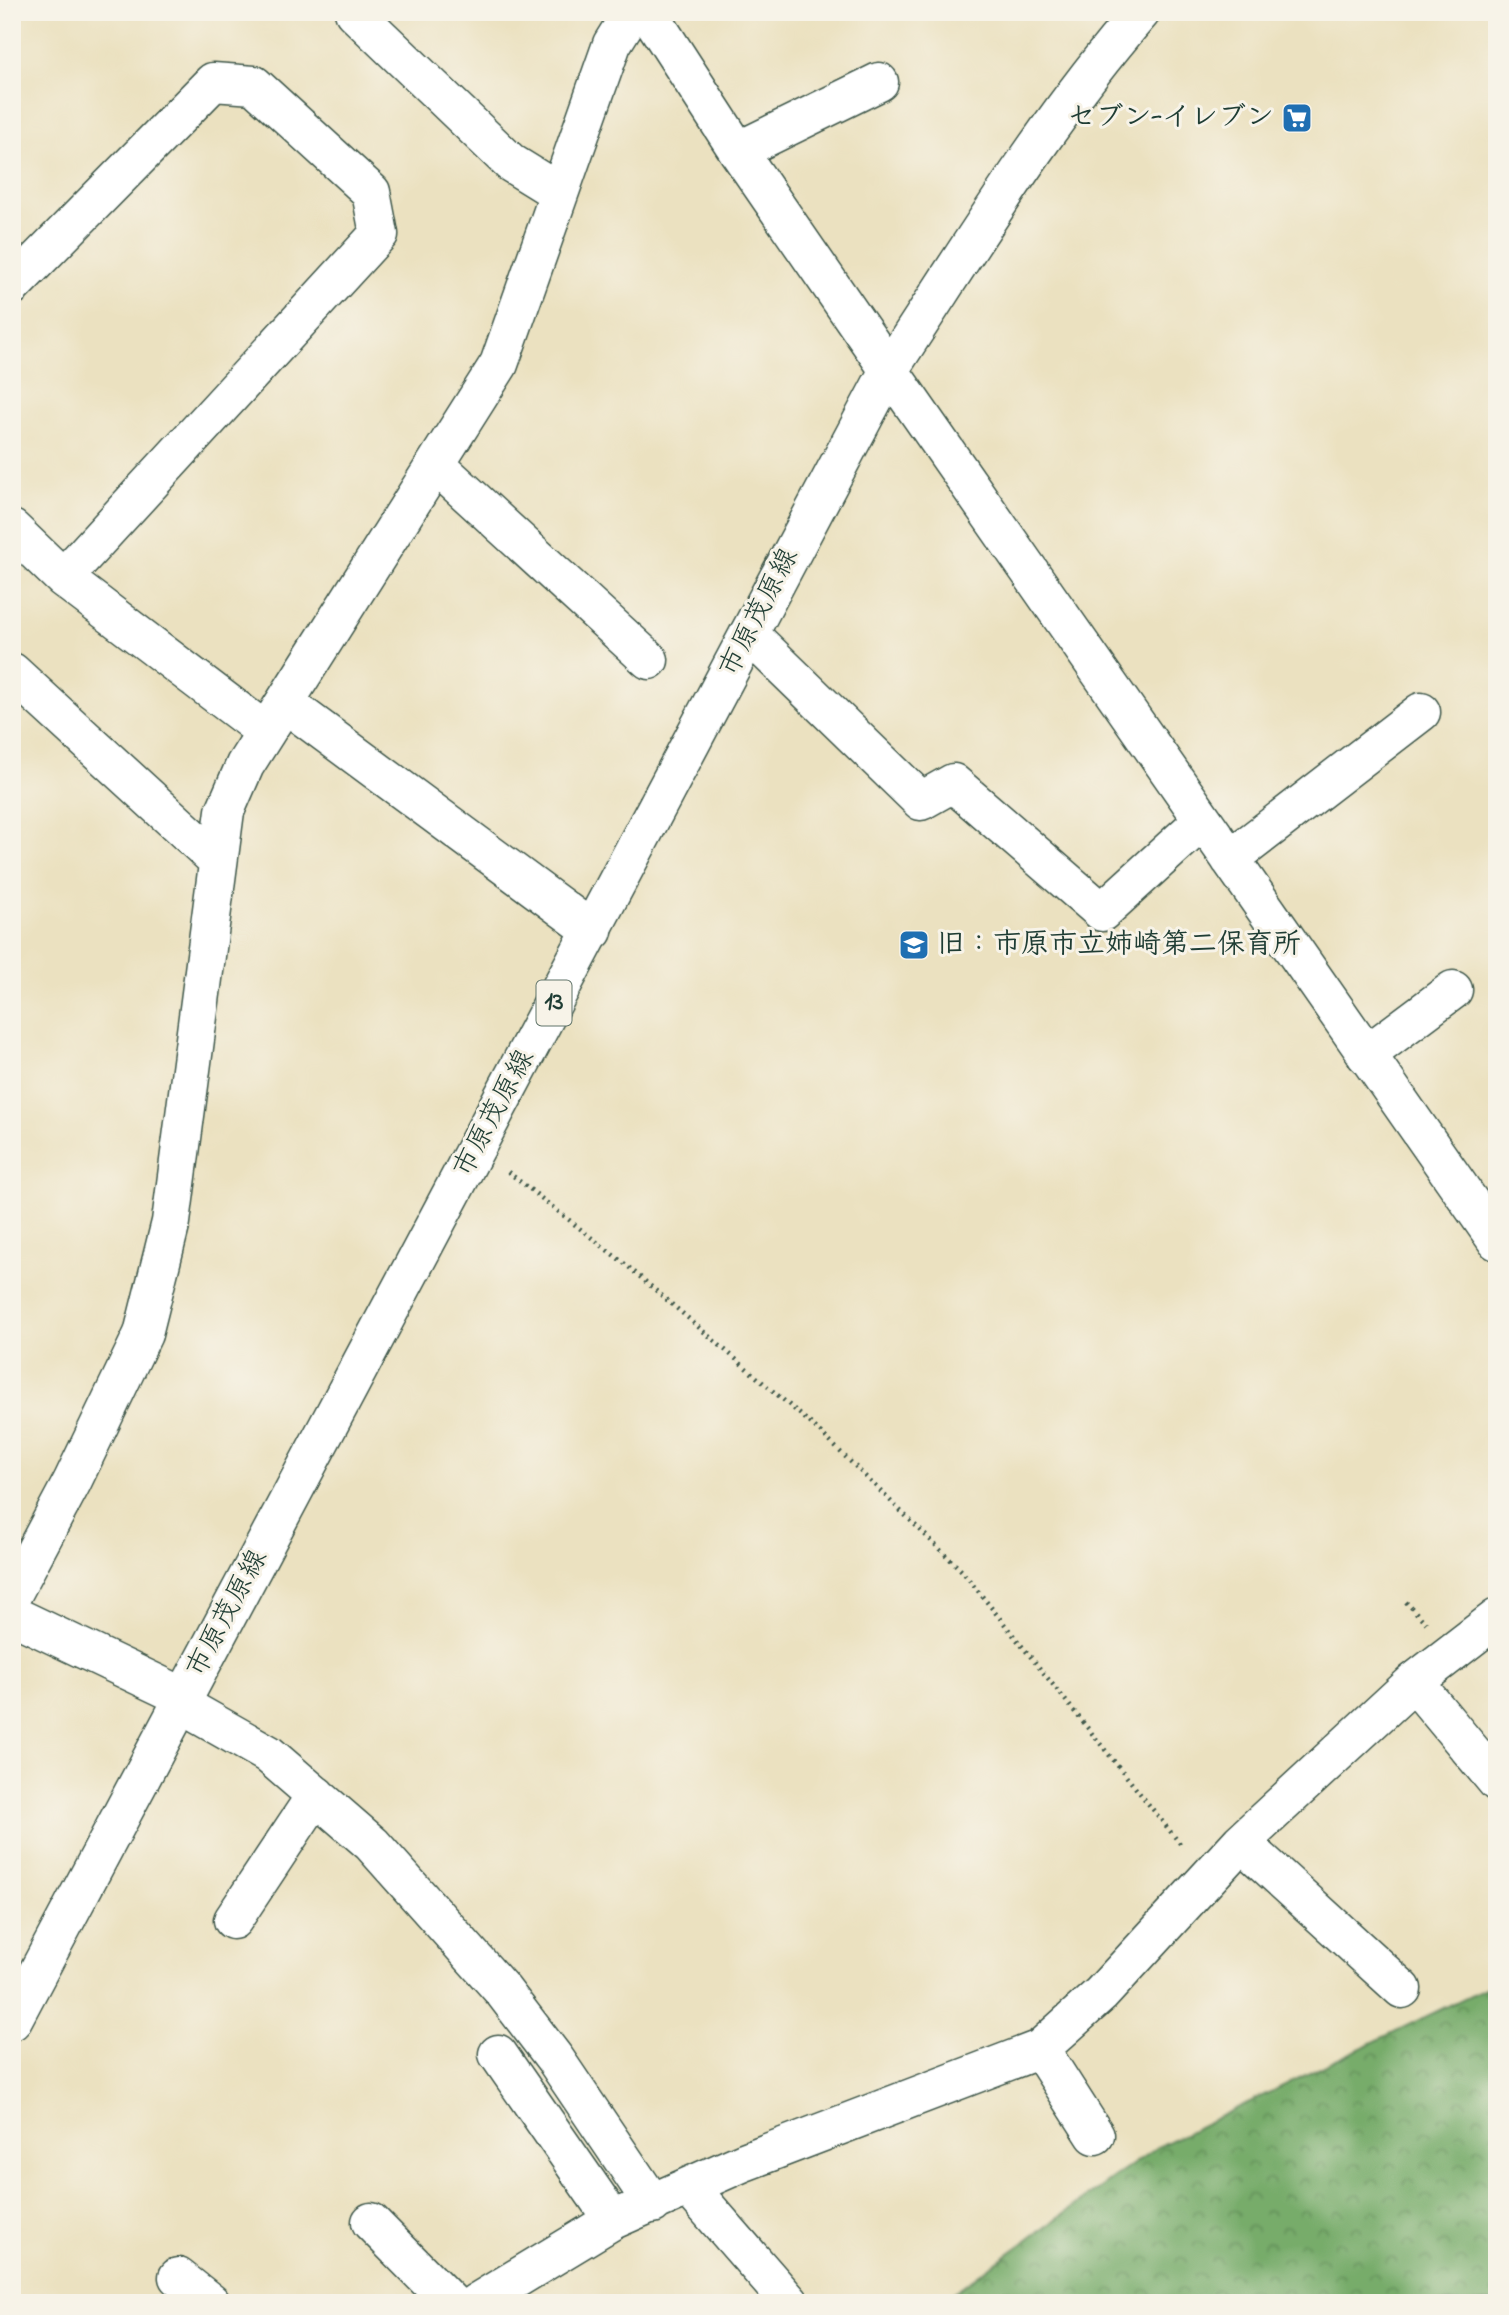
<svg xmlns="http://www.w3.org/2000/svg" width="1509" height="2315" font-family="'Indie Flower','Klee One',sans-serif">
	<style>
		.forest { fill: url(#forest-crowns); stroke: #4b744f; stroke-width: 2 }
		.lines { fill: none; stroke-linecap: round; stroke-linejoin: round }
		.minor-casing { stroke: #3e5649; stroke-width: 41 }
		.major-casing { stroke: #3e5649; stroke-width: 41 }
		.path { stroke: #3e5649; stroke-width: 4.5; stroke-dasharray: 2 5; stroke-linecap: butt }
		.minor { stroke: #fff; stroke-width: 38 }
		.major { stroke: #fff; stroke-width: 38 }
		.labels { text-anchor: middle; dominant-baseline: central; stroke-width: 6; stroke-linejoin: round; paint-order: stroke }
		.shield { fill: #f7f3e8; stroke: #60746a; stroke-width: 2 }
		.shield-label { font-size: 26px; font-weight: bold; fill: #1f3d34 }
		.poi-label { font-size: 28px; font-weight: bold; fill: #1f3d34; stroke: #f7f3e8; text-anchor: end }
		.street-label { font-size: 28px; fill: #1f3d34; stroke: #f7f3e8 }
	</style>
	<defs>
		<pattern id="forest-crowns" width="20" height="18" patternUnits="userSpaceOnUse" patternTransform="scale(1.75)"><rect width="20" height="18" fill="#77ac6a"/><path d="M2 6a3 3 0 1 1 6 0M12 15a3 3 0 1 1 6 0" fill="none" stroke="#618d58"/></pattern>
	</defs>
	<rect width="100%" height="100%" fill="#f7f3e8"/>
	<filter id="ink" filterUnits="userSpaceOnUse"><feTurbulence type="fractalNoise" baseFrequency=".0143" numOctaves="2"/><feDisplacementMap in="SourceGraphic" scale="14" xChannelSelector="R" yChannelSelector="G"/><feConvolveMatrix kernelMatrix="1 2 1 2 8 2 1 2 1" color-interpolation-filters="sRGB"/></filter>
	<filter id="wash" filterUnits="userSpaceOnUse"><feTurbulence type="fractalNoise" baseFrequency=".00686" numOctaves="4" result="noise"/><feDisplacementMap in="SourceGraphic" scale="28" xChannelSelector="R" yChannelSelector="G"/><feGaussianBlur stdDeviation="1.57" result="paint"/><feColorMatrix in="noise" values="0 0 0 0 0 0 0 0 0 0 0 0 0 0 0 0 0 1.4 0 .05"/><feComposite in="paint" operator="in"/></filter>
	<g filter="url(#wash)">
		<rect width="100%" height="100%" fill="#ebe1c0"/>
		<path class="forest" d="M 1497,1982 L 1497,2303 L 939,2303 L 1157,2147 Z"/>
	</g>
	<g filter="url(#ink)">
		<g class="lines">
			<g class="minor-casing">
				<path id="minor" d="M 354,12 L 511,163 L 558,192
					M 648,12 L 738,151 L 889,370 L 1497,1241
					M 738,151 L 879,82
					M 12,286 L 213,82 L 254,85 L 371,192 L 379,234 L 63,578
					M 436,465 L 649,660
					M 12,529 L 63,578 L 266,732
					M 749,634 L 921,801 L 953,783 L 1102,912 L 1203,820
					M 12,672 L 218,861
					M 285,703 L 593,931
					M 1230,859 L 1421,712
					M 1366,1055 L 1453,990
					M 12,1595 L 72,1482 L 143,1334 L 171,1222 L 225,811 L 245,765 L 499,364 L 612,44 L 632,12
					M 12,1615 L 184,1697
					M 1414,1682 L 1497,1782
					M 180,1704 L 268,1754 L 372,1844 L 503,1991 L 555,2059 L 653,2204
					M 1241,1842 L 1402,1989
					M 233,1920 L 316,1795
					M 1040,2049 L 1095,2135
					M 498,2054 L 613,2220
					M 689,2187 L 790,2303
					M 371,2222 L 451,2303
					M 178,2277 L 211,2303
					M 476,2303 L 613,2220 L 744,2162 L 1040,2049 L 1101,1994 L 1241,1842 L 1414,1682 L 1497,1618"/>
			</g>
			<g class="major-casing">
				<path id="major" d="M 12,2021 L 889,370 C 969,249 1045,122 1141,12"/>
			</g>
			<path class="path" d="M 508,1172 L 625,1264 L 816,1428 L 962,1571 L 1182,1846
				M 1406,1602 L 1426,1623"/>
			<use href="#minor" class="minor"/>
			<use href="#major" class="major"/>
		</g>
	</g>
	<defs>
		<g id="supermarket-square" transform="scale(1.575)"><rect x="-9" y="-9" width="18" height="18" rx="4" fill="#1f6fb2" stroke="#f7f3e8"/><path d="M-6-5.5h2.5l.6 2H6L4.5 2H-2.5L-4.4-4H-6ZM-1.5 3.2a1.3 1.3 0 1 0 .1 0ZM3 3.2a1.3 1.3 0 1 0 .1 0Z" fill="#fff"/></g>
		<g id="school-square" transform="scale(1.575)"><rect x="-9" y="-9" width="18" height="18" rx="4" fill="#1f6fb2" stroke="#f7f3e8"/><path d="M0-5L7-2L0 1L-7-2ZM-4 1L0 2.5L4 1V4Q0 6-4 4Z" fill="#fff"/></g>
	</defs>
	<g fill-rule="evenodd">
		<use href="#supermarket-square" x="1297" y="118"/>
		<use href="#school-square" x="914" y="945"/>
	</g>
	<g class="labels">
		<rect class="shield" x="536.5" y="980.5" width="35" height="45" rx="5"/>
		<g class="shield-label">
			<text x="554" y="1003">13</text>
		</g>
		<g class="poi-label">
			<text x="1274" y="118">セブン-イレブン</text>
			<text x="937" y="945" text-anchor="start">旧：市原市立姉崎第二保育所</text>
		</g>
		<g class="street-label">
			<text transform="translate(760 613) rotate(-63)">市原茂原線</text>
			<text transform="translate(495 1114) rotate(-62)">市原茂原線</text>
			<text transform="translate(228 1614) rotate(-62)">市原茂原線</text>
		</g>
	</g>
	<rect width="1509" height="2315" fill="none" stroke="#f7f3e8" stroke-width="42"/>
</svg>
